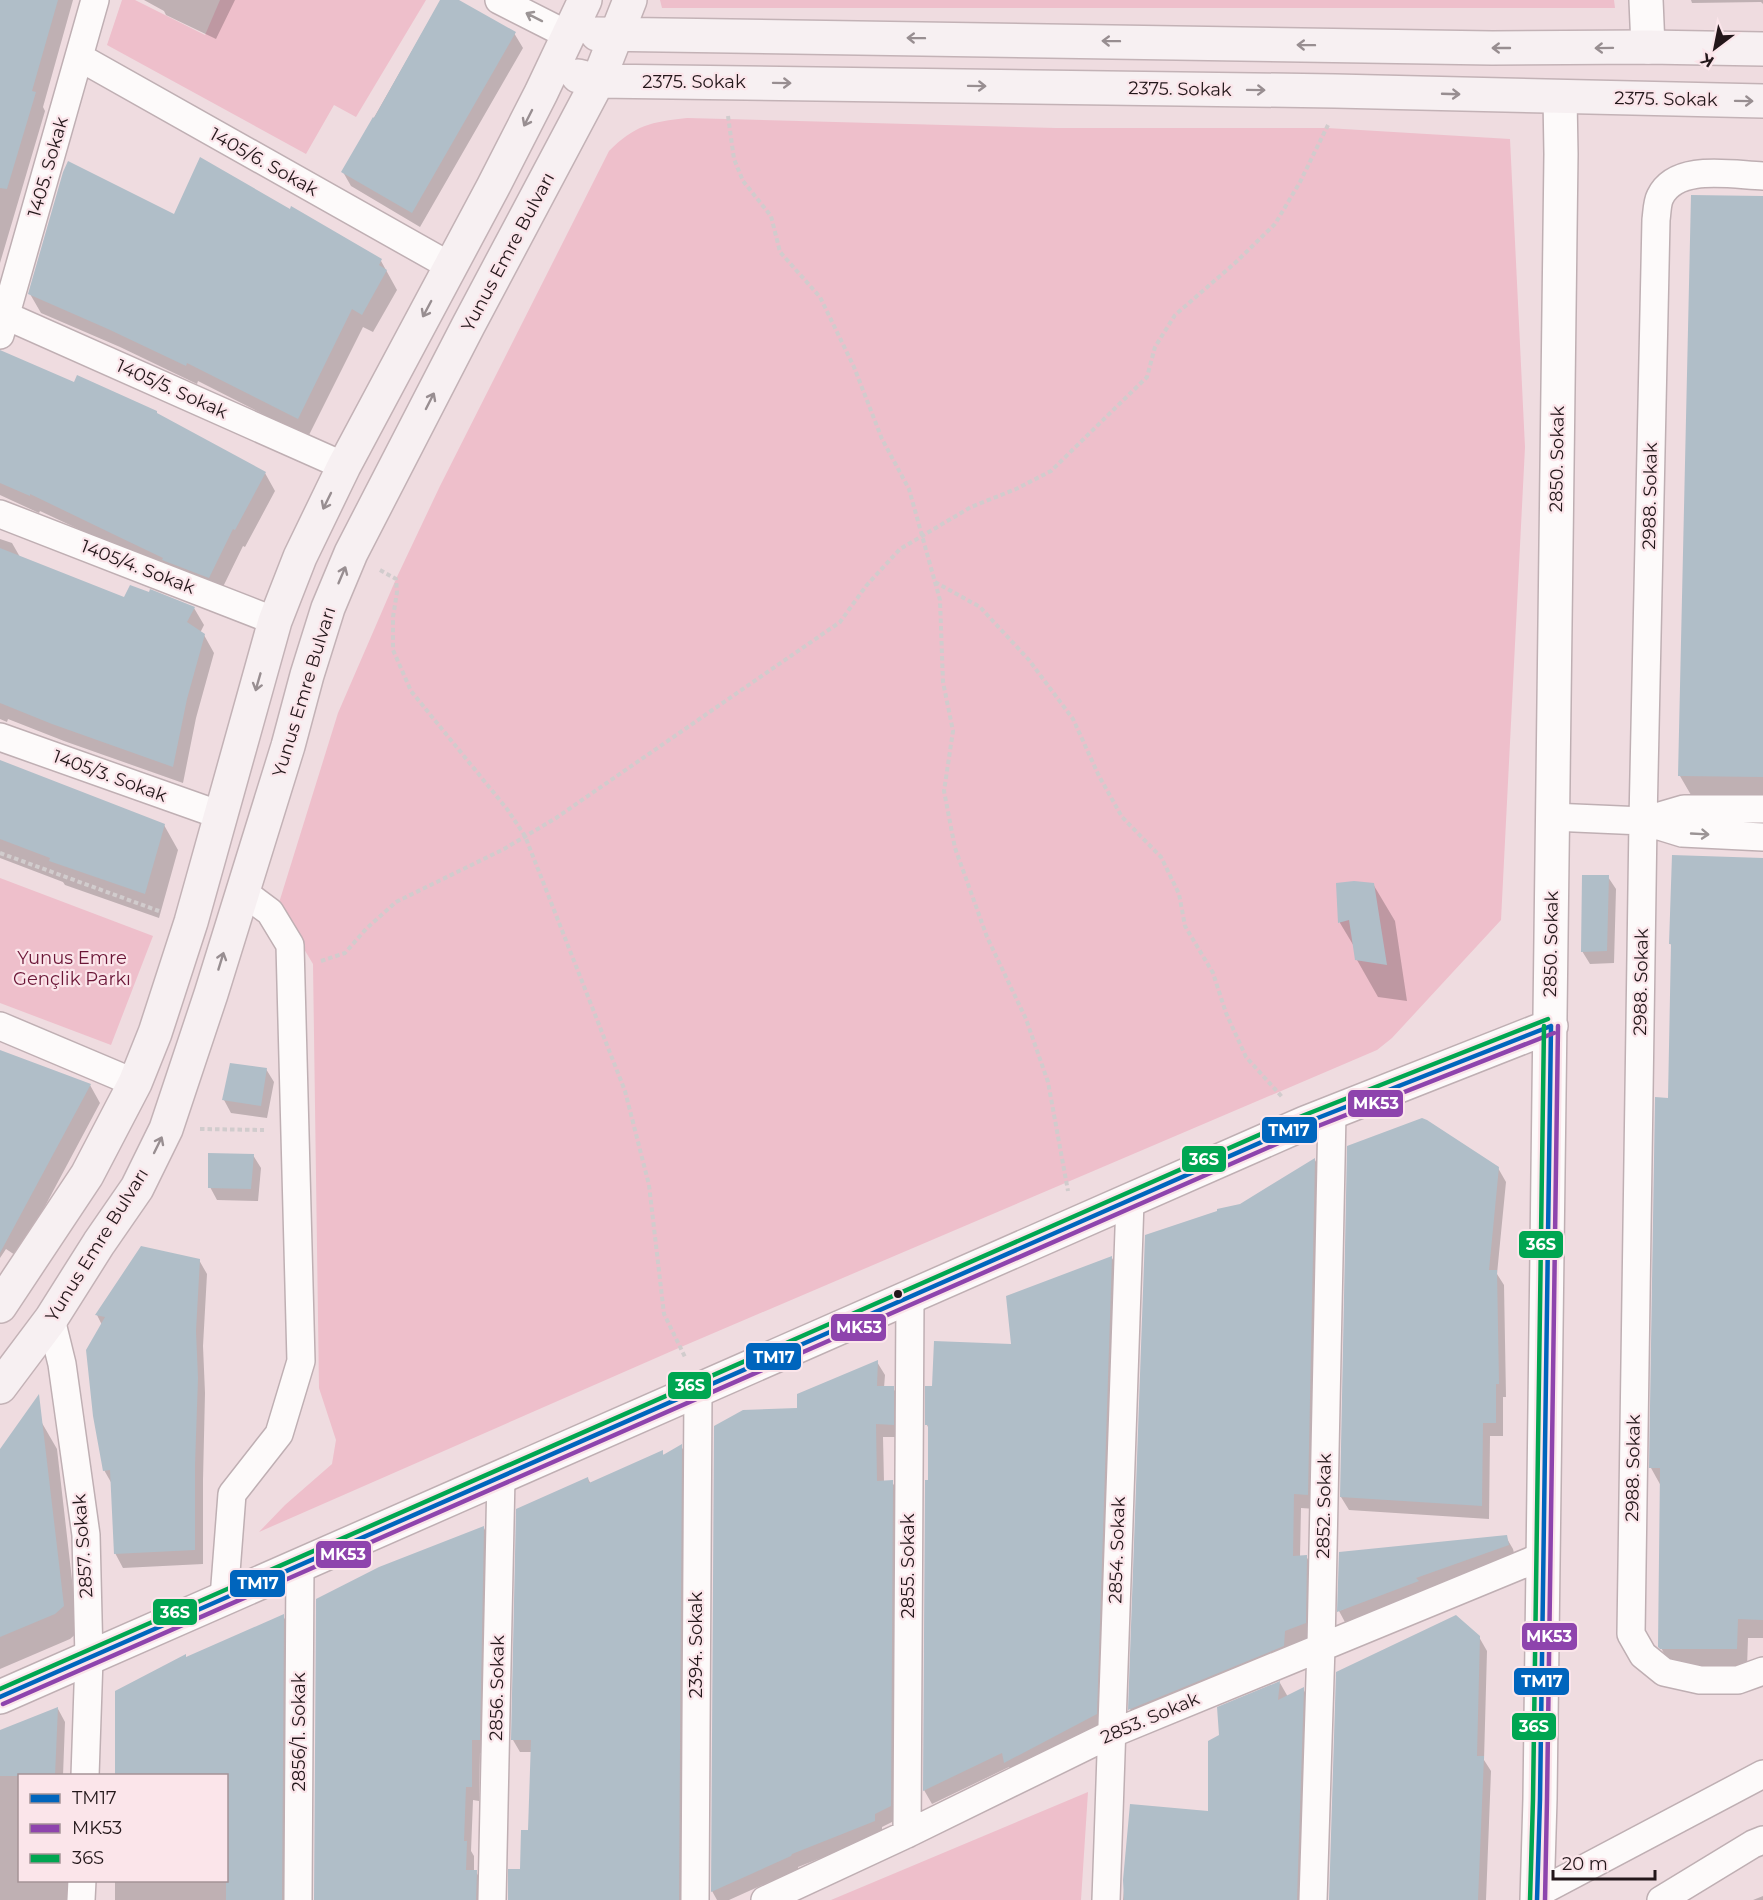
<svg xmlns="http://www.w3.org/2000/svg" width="1763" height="1900" font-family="Montserrat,sans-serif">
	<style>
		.green { fill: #eebfcb }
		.shadow { fill: #0003 }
		.building { fill: #b0bec8 }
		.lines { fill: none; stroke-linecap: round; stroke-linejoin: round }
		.minor-casing { stroke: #bfafb3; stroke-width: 30 }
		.tertiary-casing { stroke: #bfafb3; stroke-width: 36 }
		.primary-casing { stroke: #c3b2b6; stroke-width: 36 }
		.path { stroke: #d1cccd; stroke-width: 4; stroke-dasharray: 4.5 3; stroke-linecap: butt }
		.minor { stroke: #fdfafa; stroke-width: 27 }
		.tertiary { stroke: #fdfafa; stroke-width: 33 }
		.primary { stroke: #f7f0f2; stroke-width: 33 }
		.bus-1-casing { stroke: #fbe5ea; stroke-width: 9 }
		.bus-2-casing { stroke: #fbe5ea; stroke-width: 9 }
		.bus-3-casing { stroke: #fbe5ea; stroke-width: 9 }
		.bus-1 { stroke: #0065bd; stroke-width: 4.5 }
		.bus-2 { stroke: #8e44ad; stroke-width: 4.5 }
		.bus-3 { stroke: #00a651; stroke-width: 4.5 }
		.oneway { stroke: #9b9495 }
		.oneway2 { stroke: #988e91 }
		.bus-dot { fill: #23171a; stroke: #fbe5ea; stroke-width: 2 }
		.labels { text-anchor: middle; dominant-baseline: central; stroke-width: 4.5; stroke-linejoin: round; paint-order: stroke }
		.street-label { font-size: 18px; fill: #23171a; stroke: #fbe5ea }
		.park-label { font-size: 18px; fill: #6b1637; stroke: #fbe5ea }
		.line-badge { stroke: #fbe5ea; stroke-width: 2 }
		.badge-label { font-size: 16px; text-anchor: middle; font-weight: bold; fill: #fff }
	</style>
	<rect width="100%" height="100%" fill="#efdce0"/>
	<path class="green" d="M 122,0 L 135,0 L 205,35 L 220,0 L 426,0 L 356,117 L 334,105 L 306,154 L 107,45 Z
		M 660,0 L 1614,0 L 1615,8 L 662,8 Z
		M 687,118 L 1056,128 L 1327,128 L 1510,139 L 1525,447 L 1501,920 L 1392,1038 L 1377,1050 L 681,1347 L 259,1532 L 285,1505 L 332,1464 L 336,1440 L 319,1388 L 313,964 L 278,906 L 338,713 L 396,579 L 440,486 L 609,151 C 635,125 651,122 687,118 Z
		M 0,878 L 153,936 L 111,1045 L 0,1003 Z
		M 1088,1792 L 1081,1900 L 831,1900 Z"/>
	<path class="shadow" d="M 0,0 L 73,0 L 43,107 L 45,111 L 0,263 Z
		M 144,0 L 235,0 L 216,39 L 166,15 L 164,11 Z
		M 441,0 L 456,0 L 514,33 L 523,48 L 420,227 L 351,186 L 343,172 Z
		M 1691,0 L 1763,0 L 1763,4 L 1761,2 L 1692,3 Z
		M 1763,198 L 1763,795 L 1691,795 L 1680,776 Z
		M 291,208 L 381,261 L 397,290 L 373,332 L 363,327 L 308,437 L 198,381 L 197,384 L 120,347 L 41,313 L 30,294 L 175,217 L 290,211 Z
		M 0,352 L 75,384 L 158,415 L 265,473 L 275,491 L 245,547 L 243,546 L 219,595 L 40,511 L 39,513 L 0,495 Z
		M 0,539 L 12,543 L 20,557 L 125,599 L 194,608 L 204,625 L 200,633 L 204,635 L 214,653 L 196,718 L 183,783 L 64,741 L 8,719 L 7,722 L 0,719 Z
		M 0,762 L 164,825 L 178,850 L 159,918 L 65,885 L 63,882 L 0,858 Z
		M 1763,866 L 1763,1638 L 1748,1638 L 1747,1668 L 1671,1666 L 1660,1646 L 1661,1486 L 1651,1468 L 1670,1099 L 1672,947 L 1670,943 Z
		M 1608,877 L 1616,889 L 1614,963 L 1590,964 L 1582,951 Z
		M 1373,884 L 1395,921 L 1407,1001 L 1378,997 L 1357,960 L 1355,948 L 1340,923 L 1338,885 Z
		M 0,1052 L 90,1085 L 100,1103 L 18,1257 L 6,1249 L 0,1258 Z
		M 266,1069 L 274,1082 L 267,1118 L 231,1113 L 224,1100 Z
		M 253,1155 L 261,1168 L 258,1201 L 217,1200 L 210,1187 Z
		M 1315,1160 L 1323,1174 L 1316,1509 L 1301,1508 L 1300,1557 L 1306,1556 L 1314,1570 L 1313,1638 L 1138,1723 L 1130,1709 L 1146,1236 L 1240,1205 Z
		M 1498,1168 L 1506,1182 L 1497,1274 L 1504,1285 L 1506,1397 L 1503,1397 L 1503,1436 L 1490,1436 L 1489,1519 L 1349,1510 L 1341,1497 Z
		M 1112,1258 L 1119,1271 L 1104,1728 L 1013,1775 L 1009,1767 L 932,1804 L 924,1790 L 926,1481 L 929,1481 L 929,1429 L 927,1425 Z
		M 199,1260 L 207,1274 L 203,1346 L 205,1393 L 203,1480 L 203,1564 L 123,1568 L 115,1553 L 112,1484 L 104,1470 L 102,1325 L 97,1315 Z
		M 877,1362 L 885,1375 L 884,1388 L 893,1388 L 901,1401 L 900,1437 L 883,1437 L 884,1482 L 892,1482 L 900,1495 L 898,1819 L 882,1827 L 882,1834 L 798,1867 L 798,1869 L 729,1900 L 717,1900 L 712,1891 L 799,1409 Z
		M 42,1423 L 57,1449 L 78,1632 L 70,1639 L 0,1669 L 0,1451 Z
		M 681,1446 L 688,1458 L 687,1900 L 509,1900 L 522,1870 L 529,1832 L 532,1752 L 520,1752 L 513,1740 L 588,1479 L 591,1484 L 662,1452 L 664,1456 Z
		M 484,1528 L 491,1542 L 487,1753 L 480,1753 L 479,1801 L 473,1800 L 471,1851 L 474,1856 L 474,1872 L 476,1872 L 484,1885 L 484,1900 L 315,1900 Z
		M 1506,1537 L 1513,1549 L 1515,1557 L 1423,1591 L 1425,1594 L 1346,1624 L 1339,1611 Z
		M 283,1616 L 291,1629 L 289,1900 L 115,1900 L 115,1880 L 226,1880 L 226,1776 L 187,1658 Z
		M 1479,1637 L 1487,1651 L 1484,1760 L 1491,1771 L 1486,1900 L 1330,1900 Z
		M 1280,1683 L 1288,1697 L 1303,1689 L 1311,1702 L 1305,1900 L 1123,1900 L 1132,1806 L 1210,1813 L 1221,1736 Z
		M 58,1709 L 65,1722 L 63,1776 L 20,1776 L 20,1880 L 66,1880 L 68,1886 L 68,1900 L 0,1900 L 0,1732 Z
		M 1763,1896 L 1763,1900 L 1753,1900 Z"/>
	<path class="building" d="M 0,0 L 58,0 L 32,91 L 36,92 L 7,189 L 0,188 Z
		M 440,0 L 459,0 L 516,32 L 412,213 L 341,172 L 373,117 L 374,118 Z
		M 200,157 L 290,209 L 291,206 L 382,259 L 379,265 L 387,270 L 362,315 L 352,309 L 298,419 L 187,363 L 186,366 L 108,329 L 28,294 L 63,172 L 68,161 L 174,214 Z
		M 1691,195 L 1763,196 L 1763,777 L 1678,776 Z
		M 0,350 L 74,382 L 77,375 L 157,411 L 157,413 L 266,472 L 235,530 L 233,529 L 209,578 L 162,560 L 163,558 L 117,536 L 30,494 L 30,496 L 0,483 Z
		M 0,548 L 124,597 L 130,585 L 149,592 L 150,589 L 195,607 L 187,622 L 205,634 L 187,699 L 173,767 L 52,724 L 0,703 Z
		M 0,760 L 165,824 L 145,894 L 49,861 L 50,858 L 0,839 Z
		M 1672,855 L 1763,858 L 1763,1620 L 1738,1619 L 1737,1649 L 1660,1649 L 1658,1647 L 1660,1468 L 1649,1468 L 1655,1097 L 1668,1098 L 1671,944 L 1669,944 Z
		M 1582,875 L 1609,875 L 1607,951 L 1581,952 Z
		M 1354,881 L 1374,883 L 1387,965 L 1355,960 L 1349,920 L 1338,923 L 1336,883 Z
		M 0,1050 L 91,1084 L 0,1253 Z
		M 230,1063 L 267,1068 L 261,1106 L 222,1100 Z
		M 1422,1118 L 1427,1120 L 1499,1167 L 1489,1270 L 1497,1270 L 1499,1384 L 1496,1384 L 1496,1423 L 1483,1423 L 1482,1506 L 1340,1497 L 1347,1146 Z
		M 208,1153 L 254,1154 L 251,1189 L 208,1188 Z
		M 1315,1158 L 1308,1495 L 1294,1494 L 1293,1556 L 1307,1555 L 1306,1623 L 1285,1631 L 1284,1646 L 1128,1710 L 1145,1235 L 1217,1211 L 1217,1209 L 1240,1204 Z
		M 141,1246 L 200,1259 L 196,1331 L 198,1378 L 195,1465 L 195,1550 L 114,1554 L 110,1470 L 103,1471 L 93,1416 L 86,1350 L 105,1317 L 95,1315 Z
		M 1112,1256 L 1097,1714 L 1004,1763 L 1002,1753 L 923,1791 L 925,1480 L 928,1480 L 928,1425 L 925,1425 L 925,1386 L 932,1386 L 934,1341 L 1011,1344 L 1006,1296 Z
		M 878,1360 L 877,1386 L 894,1386 L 894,1425 L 876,1424 L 877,1481 L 893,1480 L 891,1806 L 875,1814 L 875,1821 L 792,1854 L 791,1856 L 711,1892 L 714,1426 L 743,1410 L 797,1408 L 797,1394 Z
		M 39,1394 L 64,1606 L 55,1614 L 0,1637 L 0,1449 Z
		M 682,1444 L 679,1900 L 508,1900 L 508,1869 L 520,1869 L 521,1830 L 528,1830 L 531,1740 L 511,1740 L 516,1509 L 588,1477 L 589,1483 L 663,1450 L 663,1455 Z
		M 484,1526 L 480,1740 L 472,1740 L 472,1787 L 466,1787 L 464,1841 L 467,1841 L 466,1870 L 477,1870 L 476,1900 L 314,1900 L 316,1599 L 379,1567 Z
		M 1507,1535 L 1509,1545 L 1416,1578 L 1419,1581 L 1337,1612 L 1339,1552 Z
		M 284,1614 L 282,1900 L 226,1900 L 226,1776 L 115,1776 L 115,1691 L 186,1654 L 186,1657 Z
		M 1456,1615 L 1480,1636 L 1477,1756 L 1484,1756 L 1478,1900 L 1329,1900 L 1336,1672 Z
		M 1280,1681 L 1278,1700 L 1304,1687 L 1297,1900 L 1124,1900 L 1123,1880 L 1130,1804 L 1208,1811 L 1208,1741 L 1219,1735 L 1217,1707 Z
		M 58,1707 L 55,1776 L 0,1776 L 0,1730 Z"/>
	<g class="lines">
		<g class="minor-casing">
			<path id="minor" d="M 499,0 L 568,35
				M 79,57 L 450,266
				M 1763,176 C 1732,175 1676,163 1660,197 C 1657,203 1657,213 1656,220 L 1643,821 L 1631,1634 L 1643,1655 L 1664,1672 L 1700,1680 L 1738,1680 L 1763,1671
				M 0,313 L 344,466
				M 0,335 L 95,0
				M 0,514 L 275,621
				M 0,737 L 220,815
				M 1552,817 L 1643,821 L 1682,833 L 1763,837
				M 1643,821 L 1684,809 L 1763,809
				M 0,1026 L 135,1083
				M 51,1319 L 62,1364 L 86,1535 L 89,1658 L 85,1776
				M 224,1598 L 232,1494 L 279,1434 L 301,1361 L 290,945 L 270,912 L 242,891
				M 907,1834 L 910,1298
				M 1538,1893 L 1763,1774
				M 81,1900 L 82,1880
				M 298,1900 L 300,1564
				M 492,1900 L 501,1476
				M 695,1900 L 698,1390
				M 765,1900 L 907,1834 L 1111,1734 L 1543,1556
				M 1106,1900 L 1130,1201
				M 1313,1900 L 1321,1646 L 1332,1113
				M 1661,1900 L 1753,1844 L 1763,1840"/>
		</g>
		<g class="tertiary-casing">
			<path id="tertiary" d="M 1646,0 L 1648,47
				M 0,1697 L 1305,1123 L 1551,1026
				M 1537,1900 L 1540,1799 L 1561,154 L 1560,97"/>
		</g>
		<g class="primary-casing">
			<path id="primary" d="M 597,34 L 1492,48 L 1648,47 L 1763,49
				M 578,76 L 598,81 L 1335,91 L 1763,101
				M 0,1306 L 87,1175 L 135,1083 L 155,1033 L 191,922 L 275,621 L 300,557 L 344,466 L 493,187 L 541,93 L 585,0
				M 0,1387 L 51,1319 L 99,1243 L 137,1188 L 166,1129 L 211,994 L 288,746 L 307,675 L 328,608 L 351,553 L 468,326 L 598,81 L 630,0"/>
		</g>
		<path class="path" d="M 728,116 L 734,159 L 743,181 L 771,216 L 780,252 L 820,297 L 854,367 L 882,439 L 909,489 L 940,600 L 943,682 L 953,731 L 944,791 L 955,848 L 987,937 L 1026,1019 L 1048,1082 L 1068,1191
			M 380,570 L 396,579 L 397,592 L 393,617 L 393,650 L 411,691 L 507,809 L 525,836 L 625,1091 L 649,1185 L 664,1314 L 686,1359
			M 935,582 L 980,607 L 1029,660 L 1073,719 L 1099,776 L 1122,817 L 1161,857 L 1179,894 L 1185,926 L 1213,973 L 1226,1013 L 1246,1057 L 1283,1098
			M 0,853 L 159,911
			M 321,961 L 345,953 L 366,929 L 396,902 L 504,849 L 556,818 L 840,622 L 866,586 L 900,549 L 971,507 L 1016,489 L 1051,471 L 1147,377 L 1155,347 L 1175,315 L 1235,263 L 1275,224 L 1300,182 L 1328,125
			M 200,1129 L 264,1130"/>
		<use href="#minor" class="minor"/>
		<use href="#tertiary" class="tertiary"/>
		<use href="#primary" class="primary"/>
		<g class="bus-1-casing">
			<path id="bus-1" d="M 0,1697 L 1305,1123 L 1551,1026
				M 1537,1900 L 1540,1799 L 1551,1026"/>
		</g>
		<g class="bus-2-casing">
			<path id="bus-2" d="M 3,1704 L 1308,1130 L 1554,1033
				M 1545,1900 L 1547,1799 L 1558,1026"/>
		</g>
		<g class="bus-3-casing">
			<path id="bus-3" d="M 0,1689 L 1302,1116 L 1548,1019
				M 1530,1900 L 1533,1799 L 1544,1026"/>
		</g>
		<use href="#bus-1" class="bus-1"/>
		<use href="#bus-2" class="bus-2"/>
		<use href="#bus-3" class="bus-3"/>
	</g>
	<defs><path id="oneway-shaft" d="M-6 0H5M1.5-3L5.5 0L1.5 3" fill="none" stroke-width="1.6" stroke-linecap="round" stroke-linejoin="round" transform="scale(1.5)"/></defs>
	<g class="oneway">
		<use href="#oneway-shaft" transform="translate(534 17) rotate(-153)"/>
		<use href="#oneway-shaft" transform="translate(1700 834) rotate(3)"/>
	</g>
	<g class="oneway2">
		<use href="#oneway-shaft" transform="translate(916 38) rotate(-179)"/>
		<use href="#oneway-shaft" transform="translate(1111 41) rotate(-179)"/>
		<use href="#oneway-shaft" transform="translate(1306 45) rotate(-179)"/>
		<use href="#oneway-shaft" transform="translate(1501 48) rotate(-180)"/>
		<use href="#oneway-shaft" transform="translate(1604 48) rotate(179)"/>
		<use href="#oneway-shaft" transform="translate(782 83) rotate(1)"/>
		<use href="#oneway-shaft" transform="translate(977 86) rotate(1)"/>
		<use href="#oneway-shaft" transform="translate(1256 90) rotate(1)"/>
		<use href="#oneway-shaft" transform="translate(1451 94) rotate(2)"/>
		<use href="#oneway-shaft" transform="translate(1744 101) rotate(1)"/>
		<use href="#oneway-shaft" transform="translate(528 118) rotate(117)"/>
		<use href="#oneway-shaft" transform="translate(427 309) rotate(118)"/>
		<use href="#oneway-shaft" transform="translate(430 401) rotate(-63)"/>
		<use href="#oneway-shaft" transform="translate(327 501) rotate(116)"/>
		<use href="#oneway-shaft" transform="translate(342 575) rotate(-67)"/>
		<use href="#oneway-shaft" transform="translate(258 682) rotate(106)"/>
		<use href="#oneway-shaft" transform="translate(221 961) rotate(-73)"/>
		<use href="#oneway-shaft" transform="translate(158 1145) rotate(-64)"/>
	</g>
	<circle class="bus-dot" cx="898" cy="1294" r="5"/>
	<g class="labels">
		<g class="street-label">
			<text x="694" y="82">2375. Sokak</text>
			<text transform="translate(1180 89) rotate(1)">2375. Sokak</text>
			<text transform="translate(1666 99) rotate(1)">2375. Sokak</text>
			<text transform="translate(264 162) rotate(29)">1405/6. Sokak</text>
			<text transform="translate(48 167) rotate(-74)">1405. Sokak</text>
			<text transform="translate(508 252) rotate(-62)">Yunus Emre Bulvarı</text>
			<text transform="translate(172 389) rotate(24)">1405/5. Sokak</text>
			<text transform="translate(1557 459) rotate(-89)">2850. Sokak</text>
			<text transform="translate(1650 496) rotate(-89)">2988. Sokak</text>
			<text transform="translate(138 567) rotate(21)">1405/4. Sokak</text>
			<text transform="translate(304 692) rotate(-73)">Yunus Emre Bulvarı</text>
			<text transform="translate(110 776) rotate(20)">1405/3. Sokak</text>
			<text transform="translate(1551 944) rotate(-89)">2850. Sokak</text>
			<text transform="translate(1641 982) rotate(-89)">2988. Sokak</text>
			<text transform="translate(97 1245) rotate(-58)">Yunus Emre Bulvarı</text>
			<text transform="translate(1633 1468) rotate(-89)">2988. Sokak</text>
			<text transform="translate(1324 1506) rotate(-89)">2852. Sokak</text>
			<text transform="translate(83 1546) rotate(-94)">2857. Sokak</text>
			<text transform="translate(1117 1550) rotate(-88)">2854. Sokak</text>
			<text transform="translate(908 1566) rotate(-90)">2855. Sokak</text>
			<text transform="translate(696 1645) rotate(-90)">2394. Sokak</text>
			<text transform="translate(497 1688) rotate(-89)">2856. Sokak</text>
			<text transform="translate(1150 1718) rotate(-23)">2853. Sokak</text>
			<text transform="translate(299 1732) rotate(-90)">2856/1. Sokak</text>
		</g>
		<g class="park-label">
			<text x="72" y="958">Yunus Emre<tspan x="72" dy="21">Gençlik Parkı</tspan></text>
		</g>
	</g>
	<g class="line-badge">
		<rect x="1347" y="1089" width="57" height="29" rx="6" fill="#8e44ad"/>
		<rect x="1261" y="1116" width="57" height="28" rx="6" fill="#0065bd"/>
		<rect x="1181" y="1145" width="46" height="28" rx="6" fill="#00a651"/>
		<rect x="1518" y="1230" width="46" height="29" rx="6" fill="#00a651"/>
		<rect x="830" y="1313" width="57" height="29" rx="6" fill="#8e44ad"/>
		<rect x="745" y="1342" width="57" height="29" rx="6" fill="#0065bd"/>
		<rect x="667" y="1371" width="45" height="29" rx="6" fill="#00a651"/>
		<rect x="315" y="1540" width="57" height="29" rx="6" fill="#8e44ad"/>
		<rect x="229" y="1569" width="57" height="29" rx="6" fill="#0065bd"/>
		<rect x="152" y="1598" width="46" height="28" rx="6" fill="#00a651"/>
		<rect x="1521" y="1622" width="57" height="29" rx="6" fill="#8e44ad"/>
		<rect x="1513" y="1667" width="57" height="29" rx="6" fill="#0065bd"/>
		<rect x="1511" y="1712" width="46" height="29" rx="6" fill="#00a651"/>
	</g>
	<g class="badge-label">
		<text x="1376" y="1109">MK53</text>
		<text x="1289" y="1136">TM17</text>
		<text x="1204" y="1165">36S</text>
		<text x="1541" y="1250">36S</text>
		<text x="859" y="1333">MK53</text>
		<text x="774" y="1363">TM17</text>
		<text x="690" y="1391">36S</text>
		<text x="343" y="1560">MK53</text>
		<text x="258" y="1589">TM17</text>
		<text x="175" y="1618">36S</text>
		<text x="1549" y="1642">MK53</text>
		<text x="1542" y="1687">TM17</text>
		<text x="1534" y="1732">36S</text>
	</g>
	<rect x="18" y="1774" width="210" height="108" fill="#fbe5ea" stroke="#a59397" stroke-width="1.5"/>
	<rect x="30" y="1794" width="30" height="9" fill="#0065bd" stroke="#a59397" stroke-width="1.5"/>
	<text x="72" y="1804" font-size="18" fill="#23171a">TM17</text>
	<rect x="30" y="1824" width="30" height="9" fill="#8e44ad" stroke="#a59397" stroke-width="1.5"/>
	<text x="72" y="1834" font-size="18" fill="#23171a">MK53</text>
	<rect x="30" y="1854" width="30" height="9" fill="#00a651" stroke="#a59397" stroke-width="1.5"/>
	<text x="72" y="1864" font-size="18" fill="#23171a">36S</text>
	<g transform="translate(1715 48) rotate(212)" stroke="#fbe5ea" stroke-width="4.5" paint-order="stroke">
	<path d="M0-4.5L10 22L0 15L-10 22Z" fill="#23171a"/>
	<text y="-9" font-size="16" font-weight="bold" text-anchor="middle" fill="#23171a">K</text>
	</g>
	<path d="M1553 1870v9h102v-9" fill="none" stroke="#23171a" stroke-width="3"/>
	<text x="1562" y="1870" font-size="18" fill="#23171a" stroke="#fbe5ea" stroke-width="4.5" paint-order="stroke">20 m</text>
</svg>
